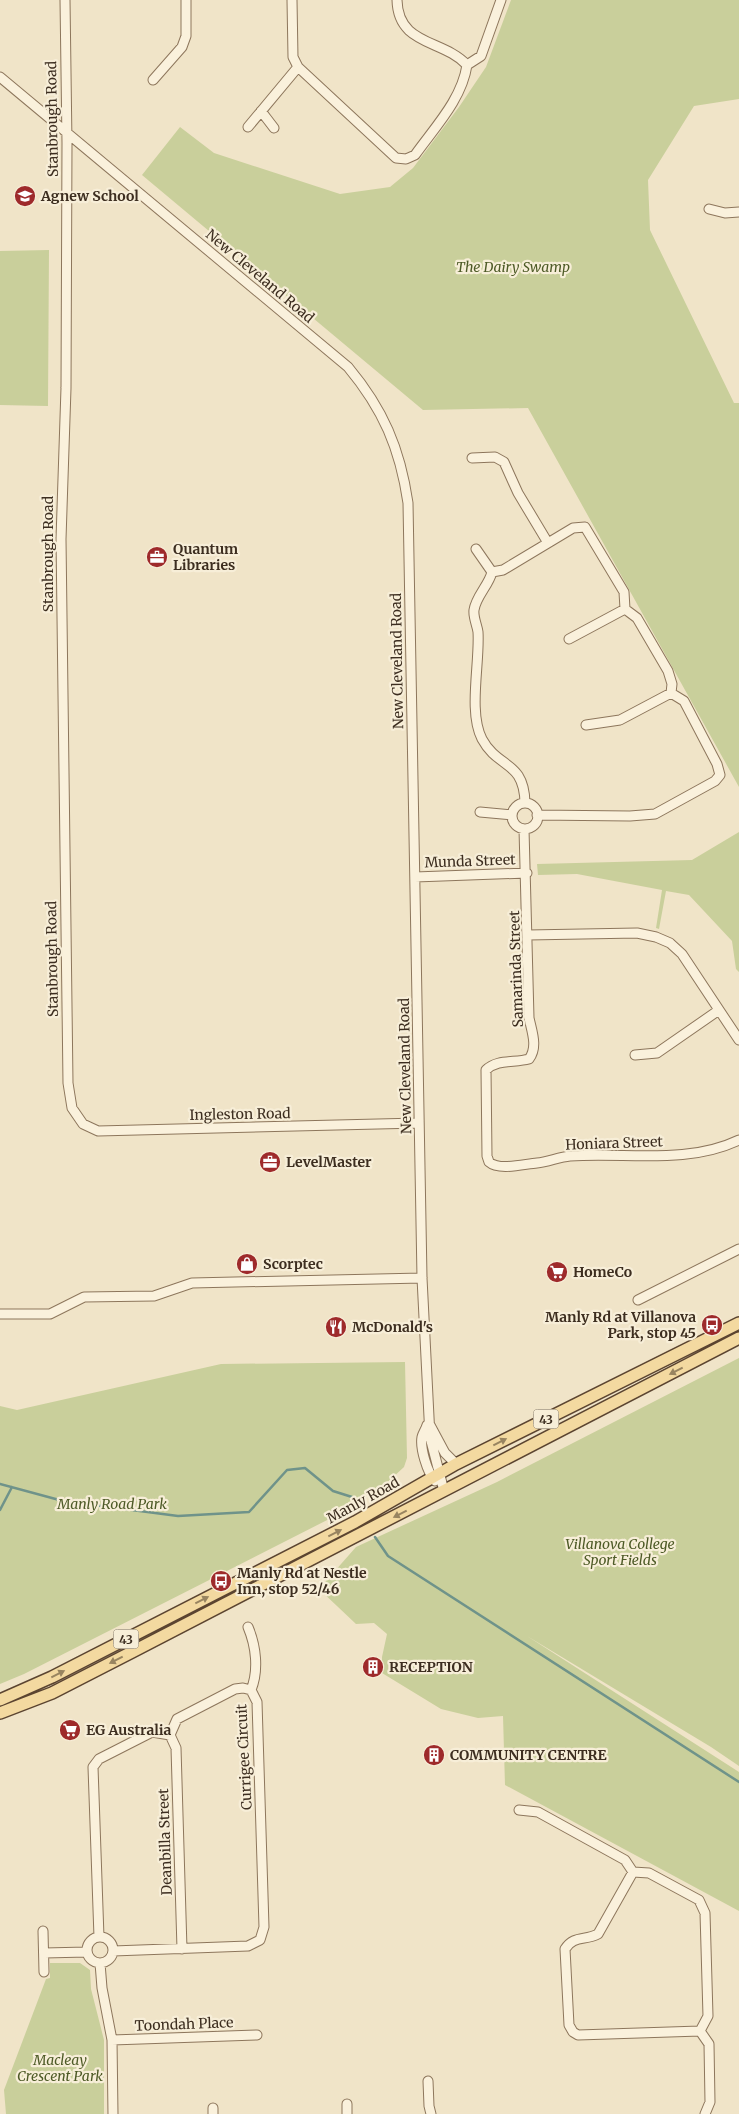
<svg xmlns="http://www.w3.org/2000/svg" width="739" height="2114" font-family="Merriweather,serif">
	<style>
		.green { fill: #c9cf9b }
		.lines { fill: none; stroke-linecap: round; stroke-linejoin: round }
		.stream { stroke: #6f938a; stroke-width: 2.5 }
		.minor-casing { stroke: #8d765c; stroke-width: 11 }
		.major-casing { stroke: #5b4430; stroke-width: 14 }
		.minor { stroke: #faf1dc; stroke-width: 9 }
		.major { stroke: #f3d9a0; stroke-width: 11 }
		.oneway { fill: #988460 }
		.labels { text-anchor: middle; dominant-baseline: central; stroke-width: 4.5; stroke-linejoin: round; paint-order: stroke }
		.shield { fill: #f7eed8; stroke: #756857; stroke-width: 1 }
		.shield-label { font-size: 12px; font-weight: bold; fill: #3d2e20 }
		.street-label { font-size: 14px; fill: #3d2e20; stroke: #f7eed8 }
		.poi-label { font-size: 14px; font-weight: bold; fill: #3d2e20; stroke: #f7eed8; text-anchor: start }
		.park-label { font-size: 14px; font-style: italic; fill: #4d5a26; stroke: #f7eed8 }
	</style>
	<rect width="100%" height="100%" fill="#f0e4c8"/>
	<path class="green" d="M 511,0 L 739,0 L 739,99 L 694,106 L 648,180 L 650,230 L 734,403 L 739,403 L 739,787 L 528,408 L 423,410 L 142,175 L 180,127 L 214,153 L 340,194 L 390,187 L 413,168 L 459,107 L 486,67 Z
		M 49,250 L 48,406 L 0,405 L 0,251 Z
		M 739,832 L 739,972 L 736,969 L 732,941 L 689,895 L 666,891 L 659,929 L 656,928 L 662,890 L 577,874 L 538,875 L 537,864 L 692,860 Z
		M 739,1358 L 739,1766 L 711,1747 L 527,1636 L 739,1772 L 739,1911 L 505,1785 L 503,1716 L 478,1718 L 441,1709 L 382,1673 L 382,1657 L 387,1634 L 374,1623 L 356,1624 L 319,1589 L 356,1547 L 497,1482 Z
		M 405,1362 L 407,1458 L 404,1467 L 390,1480 L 381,1487 L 364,1495 L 341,1513 L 24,1674 L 0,1684 L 0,1406 L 17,1410 L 221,1364 Z
		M 50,1963 L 80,1963 L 90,1970 L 91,1989 L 104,2040 L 104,2114 L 6,2114 L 4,2090 L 46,1979 L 50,1978 Z"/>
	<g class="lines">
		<path class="stream" d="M 0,1484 L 63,1501 L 178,1516 L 249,1512 L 287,1470 L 305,1468 L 333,1491 L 352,1497 L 360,1509
			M 0,1510 L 12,1487
			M 375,1537 L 388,1556 L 739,1782"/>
		<g class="minor-casing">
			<path id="minor" d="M 65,0 L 67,143 L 66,388 L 61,539 L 68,1083 L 72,1108 L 83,1124 L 98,1131 L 419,1123
				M 292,0 L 293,57 L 298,67 L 396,158 L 406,159 L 415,155 C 435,127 462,99 467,65 C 443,39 398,46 397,0
				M 467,65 L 481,56 L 501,0
				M 0,77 L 348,367 C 383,409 400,448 408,503 L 422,1278 L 430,1437 L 444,1491
				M 153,80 L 182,47 L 186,36 L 186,0
				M 261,111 L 274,128
				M 248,127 L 298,67
				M 709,209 L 725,213 L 739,212
				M 472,458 L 495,457 L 504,462 L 518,493 L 548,543
				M 476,549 L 492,572
				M 569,639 L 625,609
				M 586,725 L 620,720 L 671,693
				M 525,803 C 524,760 498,769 482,739 C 468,712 480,663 478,632 C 477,625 473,617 474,610 C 476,596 489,585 492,572 L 503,570 L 573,528 L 585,527 L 624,592 L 625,609 L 637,618 L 668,671 L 672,684 L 671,693 L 684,701 L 717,764 L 720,775 L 715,781 L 655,814 L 630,816 L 537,815
				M512 816a13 13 0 1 1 26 0a13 13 0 1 1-26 0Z
				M 480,812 L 512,815
				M 524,829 L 529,1018 C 532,1032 538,1047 529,1059 C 514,1063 497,1059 486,1070 L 487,1156 L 489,1162 C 499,1171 524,1164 537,1163 C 548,1162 559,1157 570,1156 C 626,1152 687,1165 739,1140
				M 415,877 L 527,873
				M 528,935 L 637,933 L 656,937 L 670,943 L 682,954 L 739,1040
				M 635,1055 L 657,1053 L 719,1010
				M 638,1300 L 739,1249
				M 0,1314 L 50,1314 L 84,1297 L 154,1296 L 192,1283 L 422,1278
				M 427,1425 C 426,1429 423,1433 422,1437 C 420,1448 427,1472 435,1481
				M 430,1425 L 445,1453 L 456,1464
				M 248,1627 C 256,1646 259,1670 251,1690
				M 170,1735 L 176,1748 L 182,1949
				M 519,1810 L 538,1812 L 625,1860 L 633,1872 L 649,1873 L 699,1900 L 705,1913 L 708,2016 L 700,2031 L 709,2044 L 710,2102 L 705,2114
				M 633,1872 L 598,1934 C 585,1941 574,1935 565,1949 L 569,2025 L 573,2032 L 578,2035 L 700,2031
				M 43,1931 L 44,1972
				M87 1950a13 13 0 1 1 26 0a13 13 0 1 1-26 0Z
				M 99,1937 L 93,1767 L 99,1759 L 152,1732 L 170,1735 L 177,1719 L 235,1689 L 243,1688 L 251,1690 L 257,1702 L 264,1927 L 260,1940 L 248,1946 L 113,1951
				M 44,1953 L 87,1952
				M 100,1963 L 102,1988 L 112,2040 L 113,2114
				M 112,2040 L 257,2035
				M 428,2081 L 429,2106 L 431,2114
				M 347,2104 L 347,2114
				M 213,2108 L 213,2114"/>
		</g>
		<g class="major-casing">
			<path id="major" d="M 0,1700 L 52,1677 L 355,1522 L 456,1464 L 739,1323
				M 0,1713 L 52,1693 L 132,1652 L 739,1338"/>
		</g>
		<use href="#minor" class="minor"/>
		<use href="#major" class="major"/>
	</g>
	<defs><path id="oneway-solid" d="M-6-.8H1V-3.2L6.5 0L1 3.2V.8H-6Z" transform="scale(1.25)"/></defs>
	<g class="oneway">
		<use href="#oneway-solid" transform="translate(676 1371) rotate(153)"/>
		<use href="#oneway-solid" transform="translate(500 1442) rotate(-27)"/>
		<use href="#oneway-solid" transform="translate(400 1514) rotate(153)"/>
		<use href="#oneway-solid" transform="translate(335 1533) rotate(-27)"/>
		<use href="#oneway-solid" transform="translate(202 1600) rotate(-27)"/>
		<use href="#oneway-solid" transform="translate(116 1660) rotate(153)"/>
		<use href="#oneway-solid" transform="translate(58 1674) rotate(-27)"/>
	</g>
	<defs>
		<g id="school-disc" transform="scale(1.125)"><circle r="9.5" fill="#9e2a2b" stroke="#f7eed8"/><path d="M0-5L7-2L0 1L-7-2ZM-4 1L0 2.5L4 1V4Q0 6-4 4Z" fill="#fff"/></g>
		<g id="office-disc" transform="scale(1.125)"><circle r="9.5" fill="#9e2a2b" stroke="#f7eed8"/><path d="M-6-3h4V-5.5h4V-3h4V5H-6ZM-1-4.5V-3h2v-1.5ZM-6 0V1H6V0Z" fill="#fff"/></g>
		<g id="shop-disc" transform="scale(1.125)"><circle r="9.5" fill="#9e2a2b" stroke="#f7eed8"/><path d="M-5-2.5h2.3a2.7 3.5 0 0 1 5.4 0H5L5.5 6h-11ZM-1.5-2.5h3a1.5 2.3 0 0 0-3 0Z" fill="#fff"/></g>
		<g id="supermarket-disc" transform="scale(1.125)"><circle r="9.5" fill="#9e2a2b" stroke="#f7eed8"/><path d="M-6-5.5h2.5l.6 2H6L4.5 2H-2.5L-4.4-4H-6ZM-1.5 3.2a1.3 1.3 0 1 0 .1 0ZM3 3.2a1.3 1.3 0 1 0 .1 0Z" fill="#fff"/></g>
		<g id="bus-disc" transform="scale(1.125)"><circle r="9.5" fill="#9e2a2b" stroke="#f7eed8"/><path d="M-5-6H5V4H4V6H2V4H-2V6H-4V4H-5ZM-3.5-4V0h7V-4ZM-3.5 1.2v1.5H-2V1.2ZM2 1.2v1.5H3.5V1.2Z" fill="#fff"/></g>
		<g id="restaurant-disc" transform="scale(1.125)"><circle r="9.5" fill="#9e2a2b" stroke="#f7eed8"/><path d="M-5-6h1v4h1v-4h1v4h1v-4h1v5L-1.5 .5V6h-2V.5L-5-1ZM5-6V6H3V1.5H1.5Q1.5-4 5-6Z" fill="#fff"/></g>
		<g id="building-disc" transform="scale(1.125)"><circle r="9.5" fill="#9e2a2b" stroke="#f7eed8"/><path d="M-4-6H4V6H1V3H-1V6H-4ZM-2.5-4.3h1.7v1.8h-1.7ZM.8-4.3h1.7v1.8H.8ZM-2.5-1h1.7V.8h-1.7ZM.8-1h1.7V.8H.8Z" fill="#fff"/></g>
	</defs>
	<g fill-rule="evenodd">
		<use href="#school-disc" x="25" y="196"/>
		<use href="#office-disc" x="157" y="557"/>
		<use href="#office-disc" x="270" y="1162"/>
		<use href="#shop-disc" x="247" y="1264"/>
		<use href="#supermarket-disc" x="557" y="1272"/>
		<use href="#bus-disc" x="712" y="1325"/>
		<use href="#restaurant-disc" x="336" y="1327"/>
		<use href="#bus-disc" x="221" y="1581"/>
		<use href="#building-disc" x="373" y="1667"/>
		<use href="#supermarket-disc" x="70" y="1730"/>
		<use href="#building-disc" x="434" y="1755"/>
	</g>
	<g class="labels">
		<g class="shield">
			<rect x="533.5" y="1409.5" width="25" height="19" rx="4"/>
			<rect x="113.5" y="1629.5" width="25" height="19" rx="4"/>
		</g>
		<g class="shield-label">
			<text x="546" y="1419">43</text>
			<text x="126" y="1639">43</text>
		</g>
		<g class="street-label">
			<text transform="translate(52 119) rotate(-91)">Stanbrough Road</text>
			<text transform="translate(260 276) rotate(40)">New Cleveland Road</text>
			<text transform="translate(48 554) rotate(-90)">Stanbrough Road</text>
			<text transform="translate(397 661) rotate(-91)">New Cleveland Road</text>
			<text transform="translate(470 861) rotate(-2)">Munda Street</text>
			<text transform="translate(52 959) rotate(-91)">Stanbrough Road</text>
			<text transform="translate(516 969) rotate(-92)">Samarinda Street</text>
			<text transform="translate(405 1066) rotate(-91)">New Cleveland Road</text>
			<text transform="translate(240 1114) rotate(-1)">Ingleston Road</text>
			<text transform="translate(614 1143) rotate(-2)">Honiara Street</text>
			<text transform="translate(363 1500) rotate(-29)">Manly Road</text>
			<text transform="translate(244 1757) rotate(-93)">Currigee Circuit</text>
			<text transform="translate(165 1842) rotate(-92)">Deanbilla Street</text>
			<text transform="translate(184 2024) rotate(-2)">Toondah Place</text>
		</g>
		<g class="poi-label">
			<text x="41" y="196">Agnew School</text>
			<text x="173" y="549">Quantum<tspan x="173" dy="16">Libraries</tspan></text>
			<text x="286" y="1162">LevelMaster</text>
			<text x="263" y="1264">Scorptec</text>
			<text x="573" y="1272">HomeCo</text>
			<text x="696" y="1317" text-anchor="end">Manly Rd at Villanova<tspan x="696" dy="16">Park, stop 45</tspan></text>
			<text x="352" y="1327">McDonald's</text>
			<text x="237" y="1573">Manly Rd at Nestle<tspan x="237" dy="16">Inn, stop 52/46</tspan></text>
			<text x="389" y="1667">RECEPTION</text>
			<text x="86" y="1730">EG Australia</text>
			<text x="450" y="1755">COMMUNITY CENTRE</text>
		</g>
		<g class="park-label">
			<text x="513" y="267">The Dairy Swamp</text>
			<text x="112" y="1504">Manly Road Park</text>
			<text x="620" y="1544">Villanova College<tspan x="620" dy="16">Sport Fields</tspan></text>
			<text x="60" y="2060">Macleay<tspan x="60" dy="16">Crescent Park</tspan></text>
		</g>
	</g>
</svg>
